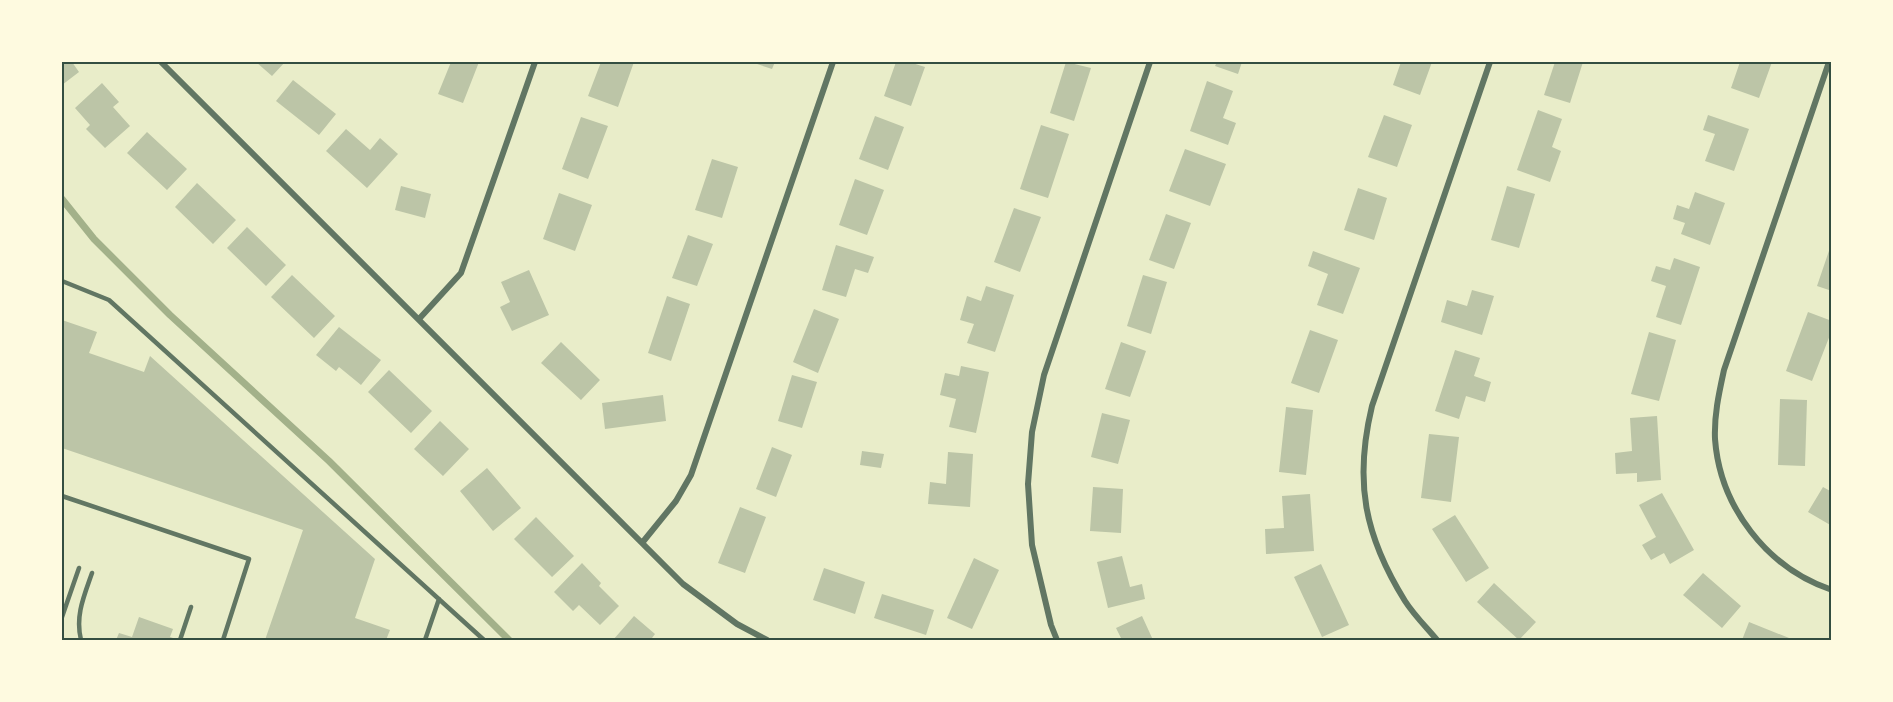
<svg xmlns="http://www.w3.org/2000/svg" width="1893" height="702" font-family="Mulish,sans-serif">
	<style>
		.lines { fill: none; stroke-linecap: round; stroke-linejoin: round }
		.stream { stroke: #a3b18a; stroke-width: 7 }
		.building { fill: #bcc5a7 }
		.service { stroke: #617663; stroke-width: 4.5 }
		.minor { stroke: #617663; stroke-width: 6 }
		.neatline { fill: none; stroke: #344e41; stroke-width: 2 }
	</style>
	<rect width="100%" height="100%" fill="#e9edc9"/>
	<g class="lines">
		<path class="stream" d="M 62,199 L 94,239 L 170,315 L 329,461 L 509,640"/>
	</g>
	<path class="building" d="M 62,62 L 72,62 L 79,72 L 62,85 Z
		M 256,62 L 285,62 L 272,76 Z
		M 451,62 L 479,62 L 463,103 L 438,94 Z
		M 601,62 L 634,62 L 618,107 L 588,96 Z
		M 751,62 L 775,62 L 772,69 Z
		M 896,62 L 909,62 L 925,67 L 911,106 L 884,96 Z
		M 1066,62 L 1091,68 L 1074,121 L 1050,113 Z
		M 1217,62 L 1242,62 L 1238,74 L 1215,66 Z
		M 1401,62 L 1432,62 L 1420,95 L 1393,85 Z
		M 1555,62 L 1583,62 L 1570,103 L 1544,95 Z
		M 1740,62 L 1772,62 L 1759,98 L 1731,88 Z
		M 293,80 L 336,114 L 319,135 L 276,101 Z
		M 1207,81 L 1233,91 L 1223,118 L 1236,123 L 1228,145 L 1190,131 Z
		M 102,83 L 119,102 L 113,107 L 130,126 L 105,148 L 86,129 L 90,125 L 75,108 Z
		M 1538,110 L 1562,119 L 1552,147 L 1561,151 L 1550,182 L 1517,170 Z
		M 1384,115 L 1412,125 L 1397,167 L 1368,157 Z
		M 1708,115 L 1749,129 L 1734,171 L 1705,161 L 1715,134 L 1703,130 Z
		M 875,116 L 904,127 L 888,170 L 859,159 Z
		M 581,117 L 608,126 L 588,179 L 562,169 Z
		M 1041,125 L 1069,134 L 1048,198 L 1020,189 Z
		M 346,129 L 370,150 L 380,138 L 398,154 L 367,188 L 326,151 Z
		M 147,132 L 187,169 L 167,190 L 127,153 Z
		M 1185,149 L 1226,164 L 1210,206 L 1169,191 Z
		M 712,159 L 738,167 L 722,218 L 695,210 Z
		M 855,179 L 884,190 L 867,235 L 839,225 Z
		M 197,183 L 236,220 L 213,244 L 175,207 Z
		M 401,186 L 431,194 L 425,218 L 395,210 Z
		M 1507,186 L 1535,194 L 1519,248 L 1491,240 Z
		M 1358,188 L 1387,198 L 1374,240 L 1344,230 Z
		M 1695,192 L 1725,203 L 1710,245 L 1681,234 L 1685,223 L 1673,219 L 1677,205 L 1689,209 Z
		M 559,193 L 592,205 L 575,251 L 543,239 Z
		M 1014,208 L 1041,217 L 1020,272 L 994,262 Z
		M 1166,214 L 1191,223 L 1174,269 L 1149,260 Z
		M 247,227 L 286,265 L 266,286 L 227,248 Z
		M 688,235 L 713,244 L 697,286 L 672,278 Z
		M 1832,242 L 1832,291 L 1817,286 Z
		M 836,245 L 874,257 L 868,273 L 855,269 L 846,297 L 822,290 Z
		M 1313,251 L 1360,268 L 1343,314 L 1317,305 L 1328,274 L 1308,266 Z
		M 1674,258 L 1700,267 L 1681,325 L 1656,317 L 1666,286 L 1651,281 L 1656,266 L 1670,270 Z
		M 529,270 L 549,315 L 512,331 L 500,307 L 510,302 L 501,282 Z
		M 292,275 L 335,316 L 314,338 L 271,297 Z
		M 1143,275 L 1167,282 L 1151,334 L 1127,326 Z
		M 986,286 L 1014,295 L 995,352 L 967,343 L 974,324 L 960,320 L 967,296 L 981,301 Z
		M 1472,290 L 1494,296 L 1482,335 L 1441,322 L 1447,300 L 1467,306 Z
		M 667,296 L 690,304 L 671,361 L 648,353 Z
		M 814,309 L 839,319 L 818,373 L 793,362 Z
		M 1808,312 L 1832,321 L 1832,330 L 1812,381 L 1786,371 Z
		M 62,320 L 97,332 L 89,353 L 144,372 L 150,356 L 375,559 L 355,618 L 390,630 L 386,640 L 265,640 L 303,530 L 62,448 Z
		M 339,327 L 381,360 L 361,385 L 339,367 L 336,371 L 316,355 Z
		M 1310,330 L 1338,340 L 1319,393 L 1291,383 Z
		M 1649,332 L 1676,340 L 1659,401 L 1631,394 Z
		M 561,342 L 600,380 L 581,400 L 541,363 Z
		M 1121,342 L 1146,351 L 1130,397 L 1105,389 Z
		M 1455,350 L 1480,358 L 1474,376 L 1491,382 L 1485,402 L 1466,396 L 1459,419 L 1435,411 Z
		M 961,366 L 989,372 L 976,433 L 949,427 L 956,399 L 940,395 L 945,373 L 959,376 Z
		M 389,370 L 432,411 L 411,433 L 368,392 Z
		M 792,375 L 817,382 L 802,428 L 778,421 Z
		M 663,395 L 666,421 L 605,429 L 602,403 Z
		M 1780,399 L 1807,400 L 1805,466 L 1778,465 Z
		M 1286,407 L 1313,410 L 1306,475 L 1279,472 Z
		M 1102,413 L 1130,420 L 1118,464 L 1091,457 Z
		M 1657,416 L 1661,480 L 1637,482 L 1637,473 L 1616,474 L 1615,453 L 1632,451 L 1630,418 Z
		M 440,421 L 469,449 L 443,476 L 414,449 Z
		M 1429,434 L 1459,437 L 1451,502 L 1421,498 Z
		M 772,447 L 792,455 L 776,497 L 756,489 Z
		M 862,451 L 884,454 L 881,468 L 860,465 Z
		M 948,452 L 973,454 L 970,507 L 928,504 L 930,482 L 946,484 Z
		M 487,468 L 521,508 L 493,531 L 460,491 Z
		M 1093,487 L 1123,489 L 1121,533 L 1090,531 Z
		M 1823,487 L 1832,492 L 1832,526 L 1808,512 Z
		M 1662,493 L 1694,550 L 1670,564 L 1664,553 L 1651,560 L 1642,545 L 1656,537 L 1639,505 Z
		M 1310,494 L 1314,551 L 1266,554 L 1265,529 L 1284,528 L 1282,496 Z
		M 740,507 L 766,517 L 745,573 L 718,563 Z
		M 1455,515 L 1489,568 L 1466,582 L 1432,529 Z
		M 536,517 L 574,556 L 552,577 L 514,539 Z
		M 1122,556 L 1130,587 L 1142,584 L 1145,599 L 1108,608 L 1097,562 Z
		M 974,558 L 999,570 L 972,629 L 947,618 Z
		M 582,563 L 601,583 L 599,586 L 619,606 L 600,625 L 579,605 L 573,611 L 554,592 Z
		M 1321,564 L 1349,625 L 1322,637 L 1294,577 Z
		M 824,568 L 865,582 L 855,614 L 813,600 Z
		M 1703,573 L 1741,606 L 1722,628 L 1683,595 Z
		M 1494,583 L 1536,622 L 1519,640 L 1477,602 Z
		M 882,594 L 934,610 L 926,635 L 874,618 Z
		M 634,616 L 655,634 L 652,638 L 654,640 L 613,640 Z
		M 1142,616 L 1153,640 L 1122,640 L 1116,628 Z
		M 139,617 L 173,629 L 170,637 L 173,638 L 172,640 L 116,640 L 119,633 L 132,637 Z
		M 1749,622 L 1794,640 L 1742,640 Z"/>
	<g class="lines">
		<path class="service" d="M 62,281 L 109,300 L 484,640
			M 62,496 L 249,559 L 223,640
			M 62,617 L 79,568
			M 81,640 C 75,616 84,596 92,573
			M 180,640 L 191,607
			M 425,640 L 439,599"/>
		<path class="minor" d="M 161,62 L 683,584 L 737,624 L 767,640
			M 1829,62 L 1724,370 C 1719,393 1714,415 1715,439 C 1720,507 1767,568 1832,590
			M 419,319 L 461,273 L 535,62
			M 642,543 L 676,501 L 691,475 L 833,62
			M 1057,640 L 1051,625 L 1032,545 L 1028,484 L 1032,432 L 1044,375 L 1150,62
			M 1437,640 C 1427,628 1414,615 1405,601 C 1364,535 1354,481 1372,406 L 1490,62"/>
	</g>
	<rect width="1893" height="702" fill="none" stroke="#fefae0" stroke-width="126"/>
	<rect x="63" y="63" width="1767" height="576" class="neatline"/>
</svg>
